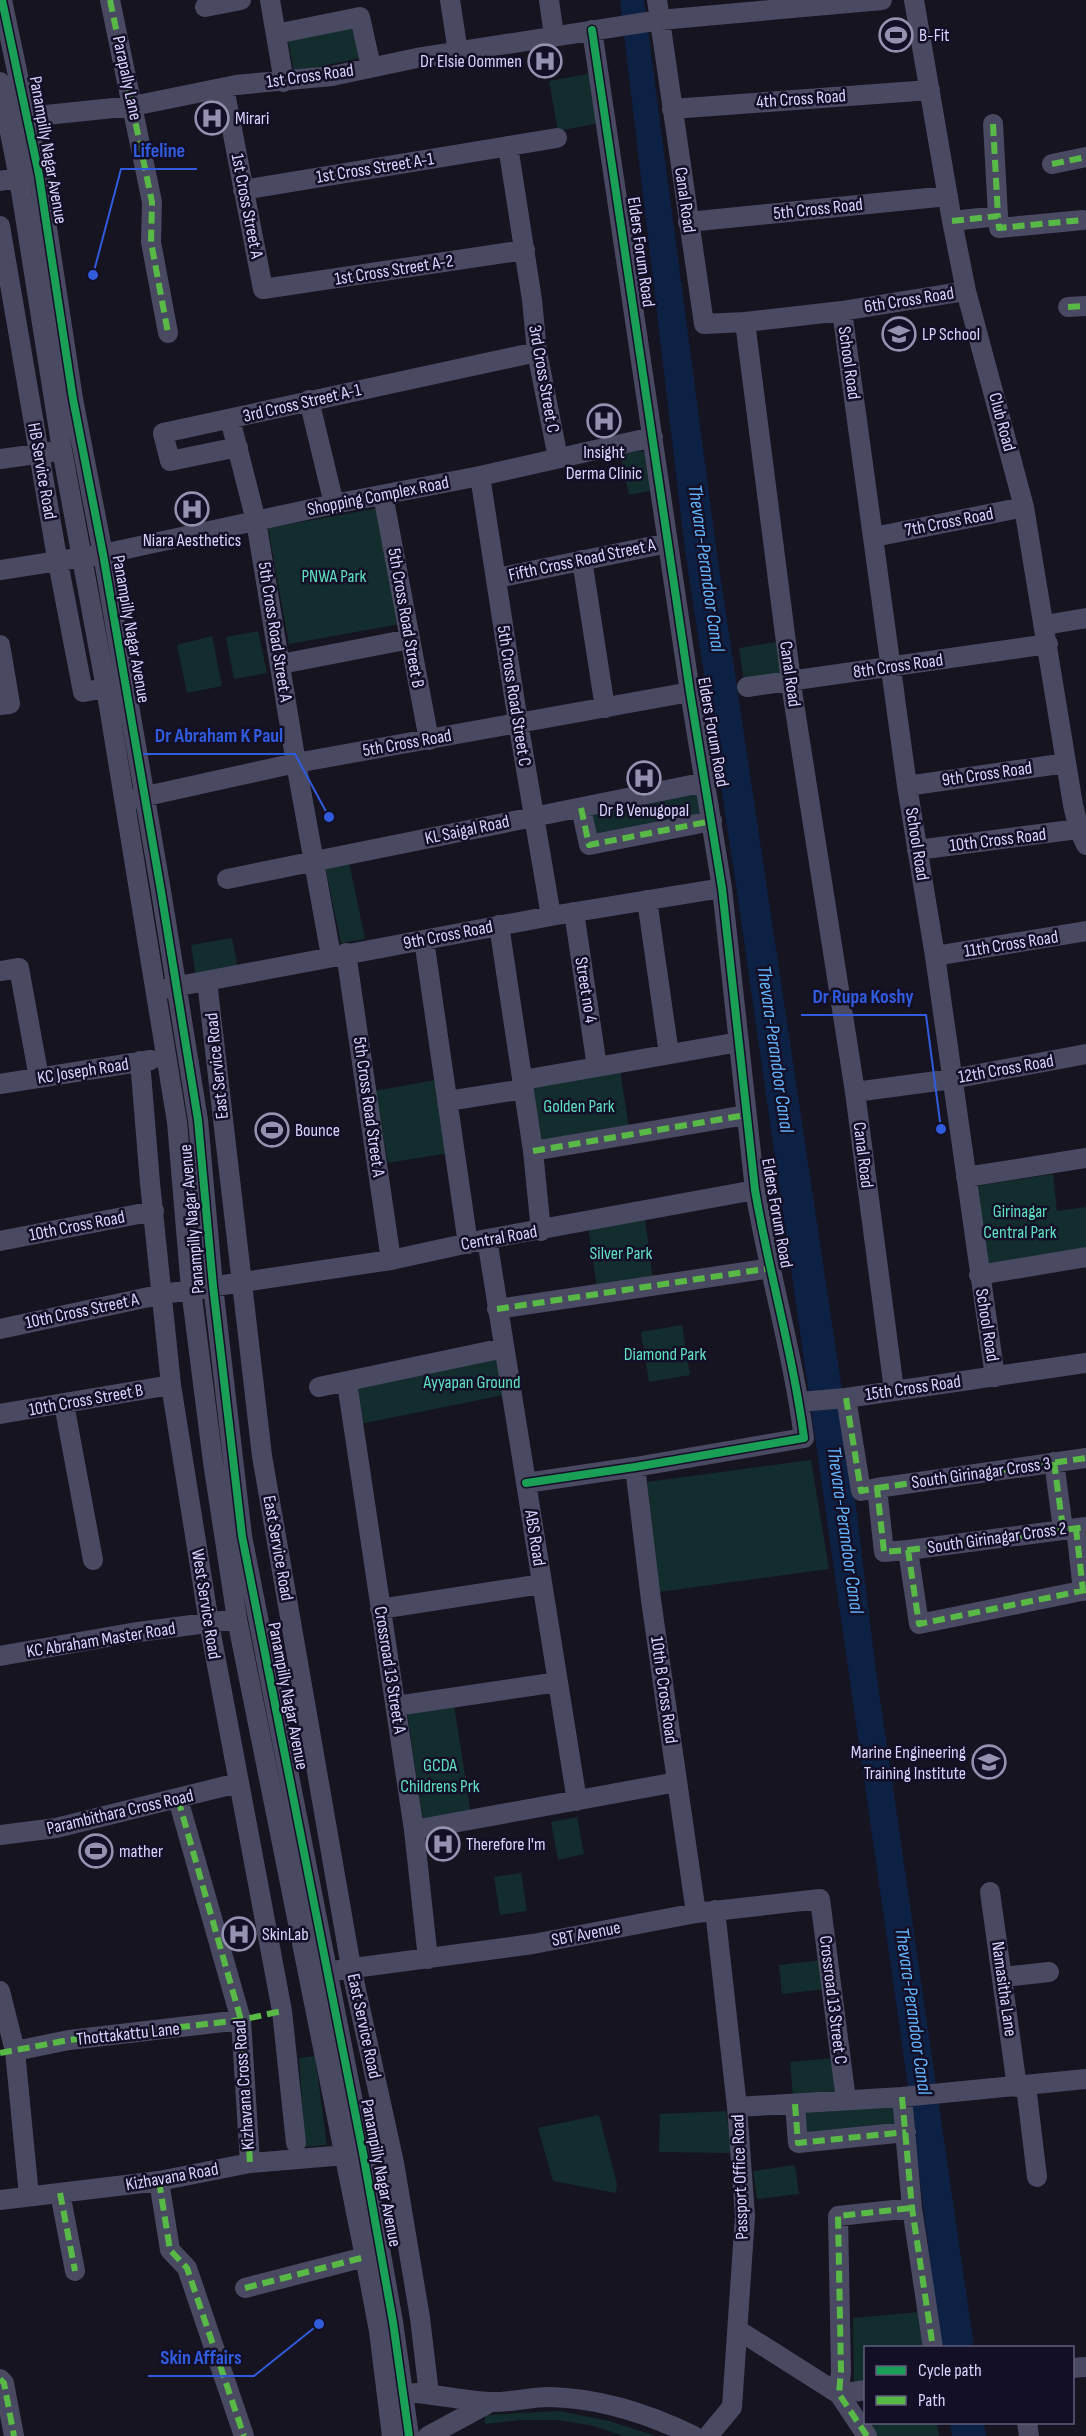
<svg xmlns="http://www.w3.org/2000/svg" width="1086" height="2436" font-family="'Sofia Sans Condensed',sans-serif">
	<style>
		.green { fill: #132c2d }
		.water { fill: #0d2144 }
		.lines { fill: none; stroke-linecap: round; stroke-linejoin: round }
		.minor { stroke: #4a4962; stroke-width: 20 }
		.quiet { stroke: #58b947; stroke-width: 6; stroke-dasharray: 12 6; stroke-linecap: butt }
		.cycleway-casing { stroke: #130f26; stroke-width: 11 }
		.cycleway { stroke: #1a9f57; stroke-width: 8 }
		.labels { text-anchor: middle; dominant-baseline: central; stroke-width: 5; stroke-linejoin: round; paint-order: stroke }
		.poi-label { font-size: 18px; fill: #d9d4ff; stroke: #130f26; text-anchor: start }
		.street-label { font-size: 18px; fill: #d9d4ff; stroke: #130f26 }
		.park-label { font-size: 18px; fill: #5fe0c0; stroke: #130f26 }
		.water-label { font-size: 20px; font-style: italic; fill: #62b6ff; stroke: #130f26 }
		.leader { fill: none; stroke: #305bdc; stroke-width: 2 }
		.callout-dot { fill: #305bdc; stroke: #130f26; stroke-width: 2 }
		.callout-label { font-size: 20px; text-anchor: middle; font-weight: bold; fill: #305bdc; stroke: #130f26; stroke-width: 5; stroke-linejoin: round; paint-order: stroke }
	</style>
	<rect width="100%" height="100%" fill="#161421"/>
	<path class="green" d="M 357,21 L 365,57 L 294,72 L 287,35 Z
		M 593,73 L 600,123 L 558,131 L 549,81 Z
		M 641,450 L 647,454 L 654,490 L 629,495 L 620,455 Z
		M 379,508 L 400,624 L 289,644 L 268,528 Z
		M 258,631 L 267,673 L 234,679 L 226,637 Z
		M 212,636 L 222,686 L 187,693 L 177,645 Z
		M 782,641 L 786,677 L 744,682 L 739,648 Z
		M 697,788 L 702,819 L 594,834 L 587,810 Z
		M 349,862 L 365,939 L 341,943 L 325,867 Z
		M 232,938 L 238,968 L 196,976 L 191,945 Z
		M 620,1069 L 629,1129 L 537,1143 L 528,1083 Z
		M 435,1080 L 448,1153 L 388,1163 L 375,1091 Z
		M 1053,1174 L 1057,1211 L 1086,1207 L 1086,1252 L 989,1267 L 976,1186 Z
		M 645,1219 L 653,1279 L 597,1287 L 588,1227 Z
		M 682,1325 L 690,1375 L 649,1382 L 641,1332 Z
		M 497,1358 L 504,1395 L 360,1424 L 353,1390 Z
		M 811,1460 L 829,1569 L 659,1592 L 647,1482 Z
		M 454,1705 L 471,1814 L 423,1821 L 407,1712 Z
		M 577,1817 L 584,1854 L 558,1860 L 551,1822 Z
		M 521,1873 L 527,1911 L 500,1915 L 494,1877 Z
		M 822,1960 L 826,1989 L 782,1994 L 779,1965 Z
		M 315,2056 L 327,2145 L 305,2147 L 299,2058 Z
		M 835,2058 L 839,2087 L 832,2095 L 793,2098 L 790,2062 Z
		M 897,2105 L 897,2124 L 808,2137 L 801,2113 Z
		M 726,2111 L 732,2153 L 659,2152 L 660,2114 Z
		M 599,2115 L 617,2184 L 616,2193 L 553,2181 L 538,2128 Z
		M 795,2165 L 799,2194 L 757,2199 L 753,2171 Z
		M 919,2312 L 924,2347 L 866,2348 L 865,2381 L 854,2383 L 853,2318 Z
		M 560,2411 L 609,2421 L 656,2436 L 623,2436 L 594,2426 L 559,2420 L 521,2420 L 485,2424 L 485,2415 Z
		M 867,2423 L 937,2423 L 939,2436 L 876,2436 Z"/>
	<path class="water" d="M 620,0 L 644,0 L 716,547 L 841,1384 L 875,1664 L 974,2347 L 941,2347 L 908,2086 L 736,885 L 685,550 Z
		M 103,1837 L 105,1863 L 88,1865 L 86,1839 Z
		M 950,2423 L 984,2423 L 986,2436 L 952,2436 Z"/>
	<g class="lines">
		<path class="minor" d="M 2,0 L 39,175 L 73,399 L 103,554 L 161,891 L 198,1120 L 213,1286 L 242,1536 L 363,2153 L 393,2322 L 409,2436
			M 110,0 L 152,202 L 151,242 L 168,333
			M 270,0 L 284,82
			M 450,0 L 458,52
			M 549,0 L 554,36
			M 657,0 L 704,324 L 745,322 L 793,697 L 855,1092 L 894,1390
			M 914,0 L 952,221 L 966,291 L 1024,507 L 1073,805 L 1079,829 L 1086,845
			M 205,7 L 241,0
			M 276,34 L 360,17 L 371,67
			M 0,82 L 19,178 L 62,450 L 106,688 L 177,1122 L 191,1289 L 213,1462 L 237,1619 L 365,2257 L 379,2331 L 392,2436
			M 224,88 L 263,289 L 525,250
			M 672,109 L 930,90
			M 17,118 L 133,106 L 236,85 L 332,76 L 417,58 L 660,20 L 882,0
			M 993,124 L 998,216
			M 508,146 L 532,300 L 537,352 L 558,458
			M 1052,164 L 1086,157
			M 0,181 L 30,176
			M 243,190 L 557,138
			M 952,221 L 998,216 L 999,228 L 1083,220
			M 688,222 L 948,196
			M 0,226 L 56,552 L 83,692 L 106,688
			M 1068,307 L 1086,306
			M 842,311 L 907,786 L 935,956 L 995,1377
			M 745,322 L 842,311 L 966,291
			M 309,400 L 334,504
			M 230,419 L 256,521 L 296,763 L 331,956
			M 238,447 L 170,461 L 163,433 L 537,352
			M 0,459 L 51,452
			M 480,476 L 518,722 L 551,916
			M 383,495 L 429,740
			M 874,537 L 1024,507
			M 582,560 L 605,708
			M 0,570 L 103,554 L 334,504 L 480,476 L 653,437
			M 497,578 L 668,543
			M 1045,625 L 1086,618
			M 0,645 L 10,704 L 0,705
			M 281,664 L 410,639
			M 747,687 L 1048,644
			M 907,786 L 1066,763
			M 133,799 L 296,763 L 690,692
			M 581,808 L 589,845 L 712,821
			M 917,850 L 1086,828
			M 227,879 L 706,782
			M 647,900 L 669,1054
			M 574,912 L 597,1067
			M 499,925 L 533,1151 L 541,1231
			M 424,940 L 468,1244
			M 346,953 L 391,1260
			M 935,956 L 1086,931
			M 0,971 L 19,968 L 39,1078
			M 207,981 L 262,1456 L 351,1967 L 394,2163 L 420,2318 L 429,2394
			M 163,989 L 551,916 L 722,888
			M 140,1061 L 150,1183 L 171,1385 L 209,1623 L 282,2011 L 296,2143
			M 523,1080 L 739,1042
			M 0,1084 L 151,1060
			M 855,1092 L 952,1079 L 1086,1054
			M 448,1101 L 524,1089
			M 533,1151 L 746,1115
			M 966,1177 L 1086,1158
			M 487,1239 L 577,1801
			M 0,1241 L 154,1211
			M 979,1275 L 1086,1257
			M 497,1309 L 772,1268
			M 0,1329 L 163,1294 L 391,1260 L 487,1239 L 755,1190
			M 347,1383 L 414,1830 L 428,1959
			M 319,1387 L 504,1348
			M 846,1398 L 861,1491 L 877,1488 L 884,1552 L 908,1550 L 919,1624 L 1086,1590
			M 800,1402 L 846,1398 L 1086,1363
			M 64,1404 L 93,1560
			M 0,1414 L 171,1385
			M 1054,1462 L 1063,1529
			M 635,1467 L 651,1600 L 696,1913
			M 526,1483 L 635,1467 L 804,1438 C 793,1354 769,1273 755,1190 L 722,888 L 690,692 L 592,30
			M 877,1488 L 1086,1458
			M 1076,1528 L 1083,1591
			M 908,1550 L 1086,1527
			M 380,1609 L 542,1584
			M 0,1656 L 131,1633 L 237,1619
			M 396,1706 L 558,1682
			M 178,1799 L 241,2020 L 250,2163
			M 414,1830 L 677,1782
			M 0,1835 L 56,1828 L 238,1783
			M 990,1892 L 1017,2087
			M 339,1970 L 533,1944 L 696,1913 L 820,1899 L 846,2100
			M 1003,1977 L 1049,1972
			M 0,1991 L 15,2051 L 29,2196
			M 15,2051 L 69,2040 L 241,2020
			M 1026,2086 L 1037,2177
			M 902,2097 L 912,2208 L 933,2348
			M 795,2104 L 798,2143 L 906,2132
			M 737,2107 L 902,2097 L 1086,2079
			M 159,2181 L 170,2250 L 187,2268 L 244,2436
			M 60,2193 L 75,2271
			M 0,2200 L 159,2181 L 250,2163 L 357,2154
			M 245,2288 L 365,2257
			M 738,2330 L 839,2394 L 866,2390
			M 1072,2368 L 1086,2367
			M 0,2379 L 4,2383 L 14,2436
			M 416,2393 C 440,2395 465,2401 489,2402 C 509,2403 529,2397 549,2397 C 600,2398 649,2414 694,2436
			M 1027,2422 L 1029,2436
			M 428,2436 L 491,2402
			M 708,2436 L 732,2407 L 745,2216 L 737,2107 L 715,1910
			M 867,2436 L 839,2394 L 841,2371 L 838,2216 L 912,2208"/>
		<path class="quiet" d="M 110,0 L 152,202 L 151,242 L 168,333
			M 993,124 L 998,216
			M 1052,164 L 1086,157
			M 952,221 L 998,216 L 999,228 L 1083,220
			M 1068,307 L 1086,306
			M 581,808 L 589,845 L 712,821
			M 533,1151 L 746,1115
			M 497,1309 L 772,1268
			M 846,1398 L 861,1491 L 877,1488 L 884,1552 L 908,1550 L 919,1624 L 1086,1590
			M 1054,1462 L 1063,1529
			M 877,1488 L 1086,1458
			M 1076,1528 L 1083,1591
			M 908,1550 L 1086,1527
			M 178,1799 L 241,2020 L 250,2163
			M 0,2053 L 69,2040 L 241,2020 L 282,2011
			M 902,2097 L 912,2208 L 933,2348
			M 795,2104 L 798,2143 L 906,2132
			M 159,2181 L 170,2250 L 187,2268 L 244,2436
			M 60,2193 L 75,2271
			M 245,2288 L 365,2257
			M 0,2379 L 4,2383 L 14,2436
			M 867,2436 L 839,2394 L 841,2371 L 838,2216 L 912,2208"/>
		<g class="cycleway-casing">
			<path id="cycleway" d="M 2,0 L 39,175 L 73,399 L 103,554 L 161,891 L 198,1120 L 213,1286 L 242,1536 L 363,2153 L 393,2322 L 409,2436
				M 526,1483 L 635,1467 L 804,1438 C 793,1354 769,1273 755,1190 L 722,888 L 690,692 L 592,30"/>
		</g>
		<use href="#cycleway" class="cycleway"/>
	</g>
	<defs>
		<g id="stadium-ring" transform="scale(1.725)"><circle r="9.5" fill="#130f26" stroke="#9591b1" stroke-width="1.5"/><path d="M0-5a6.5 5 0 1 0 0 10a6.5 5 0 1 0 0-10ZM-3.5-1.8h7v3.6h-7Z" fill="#9591b1"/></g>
		<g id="hospital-ring" transform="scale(1.725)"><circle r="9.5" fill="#130f26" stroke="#9591b1" stroke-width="1.5"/><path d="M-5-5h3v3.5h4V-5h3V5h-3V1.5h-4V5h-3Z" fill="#9591b1"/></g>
		<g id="school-ring" transform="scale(1.725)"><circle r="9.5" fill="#130f26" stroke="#9591b1" stroke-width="1.5"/><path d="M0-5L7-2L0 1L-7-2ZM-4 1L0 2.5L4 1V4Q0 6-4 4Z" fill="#9591b1"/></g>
		<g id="university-ring" transform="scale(1.725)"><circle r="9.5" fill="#130f26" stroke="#9591b1" stroke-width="1.5"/><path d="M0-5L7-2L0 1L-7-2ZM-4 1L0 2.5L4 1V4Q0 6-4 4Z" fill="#9591b1"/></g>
	</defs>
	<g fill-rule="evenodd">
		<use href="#stadium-ring" x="896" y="35"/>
		<use href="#hospital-ring" x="545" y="61"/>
		<use href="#hospital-ring" x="212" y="118"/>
		<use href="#school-ring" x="899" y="334"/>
		<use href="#hospital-ring" x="604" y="421"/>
		<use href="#hospital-ring" x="192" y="509"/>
		<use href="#hospital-ring" x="644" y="778"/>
		<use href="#stadium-ring" x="272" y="1130"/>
		<use href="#university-ring" x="989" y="1762"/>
		<use href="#hospital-ring" x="443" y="1844"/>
		<use href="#stadium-ring" x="96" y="1851"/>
		<use href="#hospital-ring" x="239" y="1934"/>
	</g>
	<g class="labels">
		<g class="poi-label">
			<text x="919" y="35">B-Fit</text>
			<text x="522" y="61" text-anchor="end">Dr Elsie Oommen</text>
			<text x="235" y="118">Mirari</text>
			<text x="922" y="334">LP School</text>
			<text x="604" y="452" text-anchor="middle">Insight<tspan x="604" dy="21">Derma Clinic</tspan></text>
			<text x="192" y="540" text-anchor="middle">Niara Aesthetics</text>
			<text x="644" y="810" text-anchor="middle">Dr B Venugopal</text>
			<text x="295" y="1130">Bounce</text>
			<text x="966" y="1752" text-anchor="end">Marine Engineering<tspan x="966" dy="21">Training Institute</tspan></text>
			<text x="466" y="1844">Therefore I'm</text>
			<text x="119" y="1851">mather</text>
			<text x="262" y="1934">SkinLab</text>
		</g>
		<g class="street-label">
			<text transform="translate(310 76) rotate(-8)">1st Cross Road</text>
			<text transform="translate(127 78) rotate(78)">Parapally Lane</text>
			<text transform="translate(801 99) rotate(-4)">4th Cross Road</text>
			<text transform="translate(48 150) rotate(80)">Panampilly Nagar Avenue</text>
			<text transform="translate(375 168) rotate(-9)">1st Cross Street A-1</text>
			<text transform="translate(685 200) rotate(82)">Canal Road</text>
			<text transform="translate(247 206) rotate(79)">1st Cross Street A</text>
			<text transform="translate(818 209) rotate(-6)">5th Cross Road</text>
			<text transform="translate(641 252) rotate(82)">Elders Forum Road</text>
			<text transform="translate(394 270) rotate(-9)">1st Cross Street A-2</text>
			<text transform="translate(909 300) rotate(-9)">6th Cross Road</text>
			<text transform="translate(849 363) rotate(82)">School Road</text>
			<text transform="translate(544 379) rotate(80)">3rd Cross Street C</text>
			<text transform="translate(302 403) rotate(-13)">3rd Cross Street A-1</text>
			<text transform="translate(1002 422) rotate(75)">Club Road</text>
			<text transform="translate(42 471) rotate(80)">HB Service Road</text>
			<text transform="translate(378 496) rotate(-11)">Shopping Complex Road</text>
			<text transform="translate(949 522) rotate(-11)">7th Cross Road</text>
			<text transform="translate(582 560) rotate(-12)">Fifth Cross Road Street A</text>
			<text transform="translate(406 618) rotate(80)">5th Cross Road Street B</text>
			<text transform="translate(131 629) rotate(80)">Panampilly Nagar Avenue</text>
			<text transform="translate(275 632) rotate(81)">5th Cross Road Street A</text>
			<text transform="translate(898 666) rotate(-8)">8th Cross Road</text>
			<text transform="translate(790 674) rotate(82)">Canal Road</text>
			<text transform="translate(514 696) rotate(81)">5th Cross Road Street C</text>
			<text transform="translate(713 732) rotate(80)">Elders Forum Road</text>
			<text transform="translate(407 743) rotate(-10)">5th Cross Road</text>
			<text transform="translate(987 774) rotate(-8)">9th Cross Road</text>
			<text transform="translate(467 830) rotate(-12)">KL Saigal Road</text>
			<text transform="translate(998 840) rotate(-7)">10th Cross Road</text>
			<text transform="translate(917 844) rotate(81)">School Road</text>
			<text transform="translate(448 935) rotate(-11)">9th Cross Road</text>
			<text transform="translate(1011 944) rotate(-9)">11th Cross Road</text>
			<text transform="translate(586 990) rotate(81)">Street no 4</text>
			<text transform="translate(217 1066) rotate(-96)">East Service Road</text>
			<text transform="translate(1006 1069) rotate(-10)">12th Cross Road</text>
			<text transform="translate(83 1071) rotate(-9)">KC Joseph Road</text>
			<text transform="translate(369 1107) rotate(82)">5th Cross Road Street A</text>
			<text transform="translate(863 1155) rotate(83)">Canal Road</text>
			<text transform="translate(777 1213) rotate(80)">Elders Forum Road</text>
			<text transform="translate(192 1219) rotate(-95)">Panampilly Nagar Avenue</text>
			<text transform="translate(77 1226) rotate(-11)">10th Cross Road</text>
			<text transform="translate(499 1238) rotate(-10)">Central Road</text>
			<text transform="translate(82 1311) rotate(-12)">10th Cross Street A</text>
			<text transform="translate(987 1325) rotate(81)">School Road</text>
			<text transform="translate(913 1388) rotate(-8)">15th Cross Road</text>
			<text transform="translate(86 1400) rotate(-10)">10th Cross Street B</text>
			<text transform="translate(981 1473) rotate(-8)">South Girinagar Cross 3</text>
			<text transform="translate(535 1538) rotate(81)">ABS Road</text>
			<text transform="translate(997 1538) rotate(-8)">South Girinagar Cross 2</text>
			<text transform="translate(278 1548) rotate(80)">East Service Road</text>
			<text transform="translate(206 1604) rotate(81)">West Service Road</text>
			<text transform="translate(101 1640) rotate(-9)">KC Abraham Master Road</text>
			<text transform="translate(390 1670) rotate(81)">Crossroad 13 Street A</text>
			<text transform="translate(664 1690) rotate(82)">10th B Cross Road</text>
			<text transform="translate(288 1696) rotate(79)">Panampilly Nagar Avenue</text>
			<text transform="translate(120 1812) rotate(-13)">Parambithara Cross Road</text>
			<text transform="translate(586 1934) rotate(-11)">SBT Avenue</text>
			<text transform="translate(1004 1989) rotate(82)">Namasitha Lane</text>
			<text transform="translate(833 2000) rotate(83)">Crossroad 13 Street C</text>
			<text transform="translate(364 2026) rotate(78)">East Service Road</text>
			<text transform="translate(128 2034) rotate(-6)">Thottakattu Lane</text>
			<text transform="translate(244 2085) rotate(-94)">Kizhavana Cross Road</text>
			<text transform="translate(381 2173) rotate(79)">Panampilly Nagar Avenue</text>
			<text transform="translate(172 2177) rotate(-10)">Kizhavana Road</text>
			<text transform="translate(740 2177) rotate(-92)">Passport Office Road</text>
		</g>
		<g class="park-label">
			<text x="334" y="576">PNWA Park</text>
			<text x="579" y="1106">Golden Park</text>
			<text x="1020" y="1211">Girinagar<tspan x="1020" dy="21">Central Park</tspan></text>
			<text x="621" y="1253">Silver Park</text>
			<text x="665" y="1354">Diamond Park</text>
			<text x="472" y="1382">Ayyapan Ground</text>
			<text x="440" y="1765">GCDA<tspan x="440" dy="21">Childrens Prk</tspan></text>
		</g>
		<g class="water-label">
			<text transform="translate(706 568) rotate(82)">Thevara-Perandoor Canal</text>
			<text transform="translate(775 1049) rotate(82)">Thevara-Perandoor Canal</text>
			<text transform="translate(845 1530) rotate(82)">Thevara-Perandoor Canal</text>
			<text transform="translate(913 2011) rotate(82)">Thevara-Perandoor Canal</text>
		</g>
	</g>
	<path class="leader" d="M93 275L121 169H197M329 817L295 754H143M941 1129L926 1015H801M319 2324L254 2376H148"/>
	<g class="callout-dot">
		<circle cx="93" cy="275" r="6"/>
		<circle cx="329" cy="817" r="6"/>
		<circle cx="941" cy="1129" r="6"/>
		<circle cx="319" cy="2324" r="6"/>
	</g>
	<g class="callout-label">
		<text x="159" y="157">Lifeline</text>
		<text x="219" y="742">Dr Abraham K Paul</text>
		<text x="863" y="1003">Dr Rupa Koshy</text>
		<text x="201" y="2364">Skin Affairs</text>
	</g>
	<rect x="864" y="2346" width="210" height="78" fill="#130f26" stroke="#625e7d" stroke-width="1.5"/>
	<rect x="876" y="2366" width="30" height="9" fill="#1a9f57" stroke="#625e7d" stroke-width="1.5"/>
	<text x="918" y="2376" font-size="18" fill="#d9d4ff">Cycle path</text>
	<rect x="876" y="2396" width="30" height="9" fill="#58b947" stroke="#625e7d" stroke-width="1.5"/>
	<text x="918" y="2406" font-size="18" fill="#d9d4ff">Path</text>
</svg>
